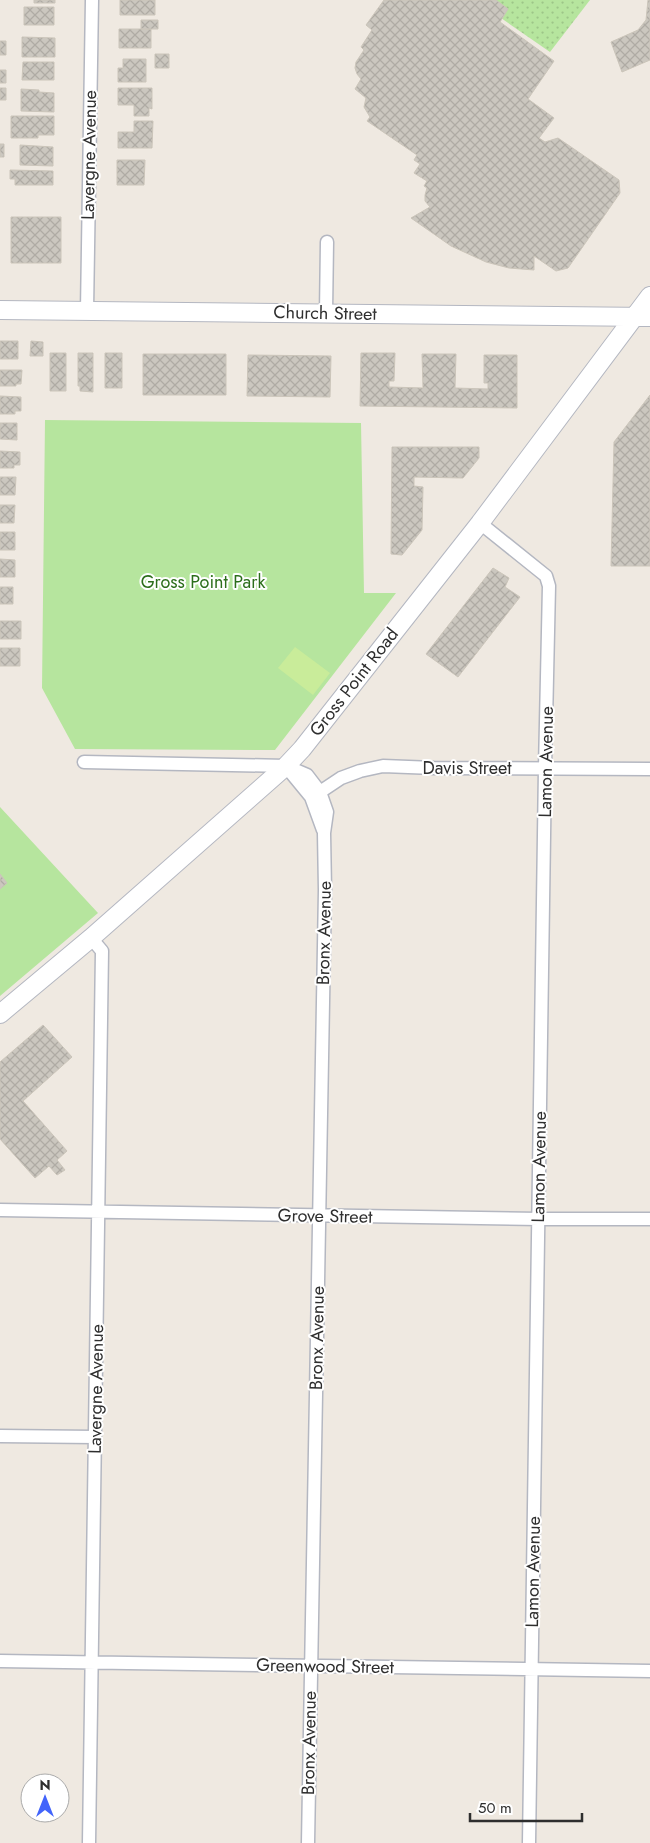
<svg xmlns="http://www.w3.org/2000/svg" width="650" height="1843" font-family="Jost,sans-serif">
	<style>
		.grass { fill: url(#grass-dots) }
		.park { fill: #b6e59e }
		.pitch { fill: #c9ec9a }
		.building { fill: url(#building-cross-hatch); stroke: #cbc5ba }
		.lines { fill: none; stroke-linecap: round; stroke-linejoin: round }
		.street-casing { stroke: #b4b7c1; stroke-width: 15 }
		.secondary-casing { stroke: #b4b7c1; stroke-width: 20 }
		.street { stroke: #fff; stroke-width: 12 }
		.secondary { stroke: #fff; stroke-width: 18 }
		.labels { text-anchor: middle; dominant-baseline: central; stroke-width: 4; stroke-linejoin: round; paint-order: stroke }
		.street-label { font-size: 18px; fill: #2e2e2e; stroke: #fff }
		.park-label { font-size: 18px; fill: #2c6e1b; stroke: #fff }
	</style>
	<defs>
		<pattern id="grass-dots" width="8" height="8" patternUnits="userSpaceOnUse" patternTransform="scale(1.25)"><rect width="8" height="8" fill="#b6e59e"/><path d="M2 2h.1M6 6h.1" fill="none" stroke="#9dc588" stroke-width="1.8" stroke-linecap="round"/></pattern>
		<pattern id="building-cross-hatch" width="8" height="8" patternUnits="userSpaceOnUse" patternTransform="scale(1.25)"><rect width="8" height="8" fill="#cbc7bf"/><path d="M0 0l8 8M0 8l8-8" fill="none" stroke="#afaba4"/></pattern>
	</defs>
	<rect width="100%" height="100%" fill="#efe9e1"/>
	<path class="grass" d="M 475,0 L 590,0 L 550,52 Z"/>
	<path class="park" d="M 45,420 L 361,423 L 364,593 L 396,593 L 275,750 L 75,749 L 42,688 Z
		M 0,807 L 98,913 L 0,996 Z"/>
	<path class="pitch" d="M 295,647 L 330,673 L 313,695 L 278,668 Z"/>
	<path class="building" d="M 34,0 L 55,0 L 55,3 L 34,3 Z
		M 120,0 L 155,0 L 155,15 L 120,15 Z
		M 384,0 L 496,0 L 508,9 L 500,22 L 554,61 L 528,99 L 554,118 L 539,138 L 545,142 L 558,138 L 619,180 L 620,193 L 568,268 L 556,271 L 534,256 L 534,270 L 509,268 L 486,262 L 451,246 L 411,218 L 430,207 L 425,201 L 425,195 L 427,188 L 424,186 L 427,181 L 414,173 L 420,164 L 414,160 L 417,155 L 367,121 L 370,117 L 364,107 L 366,98 L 355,89 L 361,79 L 357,74 L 355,68 L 356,62 L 364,50 L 361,47 L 372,30 L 366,25 Z
		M 648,0 L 650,0 L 650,60 L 622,72 L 611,42 L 638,30 L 646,20 Z
		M 24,7 L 54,7 L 54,25 L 24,25 Z
		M 141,20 L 158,20 L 158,29 L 141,29 Z
		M 119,29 L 151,29 L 151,48 L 119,48 Z
		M 22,37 L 55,38 L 55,57 L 22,57 Z
		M 0,41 L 6,41 L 6,55 L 0,55 Z
		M 155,54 L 169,54 L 169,68 L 155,68 Z
		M 123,59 L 146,59 L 146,82 L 118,82 L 118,68 L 123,68 Z
		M 23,62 L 54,62 L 54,80 L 22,80 Z
		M 0,70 L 6,70 L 6,83 L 0,83 Z
		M 0,88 L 6,88 L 6,100 L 0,100 Z
		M 118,88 L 152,88 L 152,109 L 149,108 L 149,116 L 134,116 L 134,105 L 118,105 Z
		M 21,89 L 39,90 L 39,92 L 54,93 L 54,112 L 21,111 Z
		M 11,116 L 54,116 L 54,135 L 38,135 L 38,138 L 11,138 Z
		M 134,121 L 153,121 L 152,148 L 118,148 L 118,132 L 134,132 Z
		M 0,144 L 4,144 L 4,157 L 0,157 Z
		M 20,145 L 53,147 L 53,166 L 20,165 Z
		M 117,160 L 145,160 L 144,185 L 117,185 Z
		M 10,170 L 53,171 L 53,185 L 15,185 L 15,179 L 10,179 Z
		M 11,217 L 61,217 L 61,263 L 11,263 Z
		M 0,341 L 18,341 L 18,359 L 0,359 Z
		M 31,341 L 43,342 L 43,356 L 30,356 Z
		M 50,353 L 66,353 L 66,391 L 50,391 Z
		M 78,353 L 93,353 L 93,392 L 80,391 L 80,386 L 78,386 Z
		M 105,353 L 122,353 L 122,388 L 105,388 Z
		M 361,353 L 395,353 L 394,381 L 389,381 L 389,387 L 423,388 L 422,354 L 456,354 L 455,388 L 488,389 L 488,383 L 484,383 L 484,355 L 517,355 L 517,408 L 360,406 Z
		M 143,354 L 226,354 L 226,395 L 143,395 Z
		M 248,355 L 331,356 L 330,397 L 247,396 Z
		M 0,370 L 22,370 L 21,384 L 16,384 L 16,386 L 0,386 Z
		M 650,395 L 650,566 L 611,566 L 614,442 Z
		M 0,396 L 21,397 L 21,411 L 15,411 L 15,414 L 0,414 Z
		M 0,423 L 17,423 L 17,440 L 0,439 Z
		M 392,447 L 479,447 L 479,458 L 463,478 L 414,477 L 414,486 L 423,487 L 422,530 L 402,555 L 391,554 Z
		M 0,451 L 20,452 L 20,465 L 14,465 L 14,468 L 0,468 Z
		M 0,477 L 16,477 L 15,495 L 0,495 Z
		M 0,505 L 15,505 L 14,523 L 0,523 Z
		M 0,532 L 15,532 L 15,550 L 0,550 Z
		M 0,559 L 15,560 L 15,577 L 0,577 Z
		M 493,568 L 509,578 L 505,587 L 520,597 L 458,677 L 426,654 Z
		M 0,587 L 13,587 L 13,604 L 0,604 Z
		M 0,621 L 21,621 L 21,639 L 0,639 Z
		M 0,648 L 20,648 L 20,666 L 0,666 Z
		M 0,874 L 7,883 L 0,889 Z
		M 43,1025 L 72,1057 L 23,1101 L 67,1151 L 57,1160 L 65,1170 L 57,1175 L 49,1166 L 35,1178 L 0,1139 L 0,1062 Z"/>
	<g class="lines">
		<g class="street-casing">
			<path id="street" d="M 87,310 L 92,0
				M 326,313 L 327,242
				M 480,523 L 546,576 L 549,586 L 545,768 L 529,1843
				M 84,762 L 286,766 L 307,775 L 320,792 L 327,812 L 324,833 L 325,890 L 308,1843
				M 288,769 L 311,797 L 323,830
				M 320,792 L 341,778 L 360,771 L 383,766 L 434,768 L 650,769
				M 0,1210 L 539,1219 L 650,1219
				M 0,1436 L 95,1437
				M 0,1661 L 650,1671
				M 89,1843 L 102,951 L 91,938"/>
		</g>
		<g class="secondary-casing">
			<path id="secondary" d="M 0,310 L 650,317
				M 0,1014 L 91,938 L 286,766 L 302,749 L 480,523 L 650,296"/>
		</g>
		<use href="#street" class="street"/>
		<use href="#secondary" class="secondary"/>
	</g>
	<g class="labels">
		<g class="street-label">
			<text transform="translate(89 155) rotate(-89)">Lavergne Avenue</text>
			<text transform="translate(325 313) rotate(1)">Church Street</text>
			<text transform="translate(354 682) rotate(-52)">Gross Point Road</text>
			<text transform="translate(546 762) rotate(-89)">Lamon Avenue</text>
			<text x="467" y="768">Davis Street</text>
			<text transform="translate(324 933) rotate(-89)">Bronx Avenue</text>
			<text transform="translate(539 1167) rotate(-89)">Lamon Avenue</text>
			<text transform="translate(325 1216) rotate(1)">Grove Street</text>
			<text transform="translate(317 1338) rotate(-89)">Bronx Avenue</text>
			<text transform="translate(96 1389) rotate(-89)">Lavergne Avenue</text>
			<text transform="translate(533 1572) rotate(-89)">Lamon Avenue</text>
			<text transform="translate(325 1666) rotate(1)">Greenwood Street</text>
			<text transform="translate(309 1743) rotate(-89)">Bronx Avenue</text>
		</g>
		<g class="park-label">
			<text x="203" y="582">Gross Point Park</text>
		</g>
	</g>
	<g transform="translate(45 1798)"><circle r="24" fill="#ffffff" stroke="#ababab"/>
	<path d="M0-4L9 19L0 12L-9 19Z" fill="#4264fb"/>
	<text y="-8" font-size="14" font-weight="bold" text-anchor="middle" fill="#2e2e2e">N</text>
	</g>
	<path d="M470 1813v8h112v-8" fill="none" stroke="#2e2e2e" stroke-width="2.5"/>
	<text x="478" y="1813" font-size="15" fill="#2e2e2e" stroke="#ffffff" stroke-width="4" paint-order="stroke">50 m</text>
</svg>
